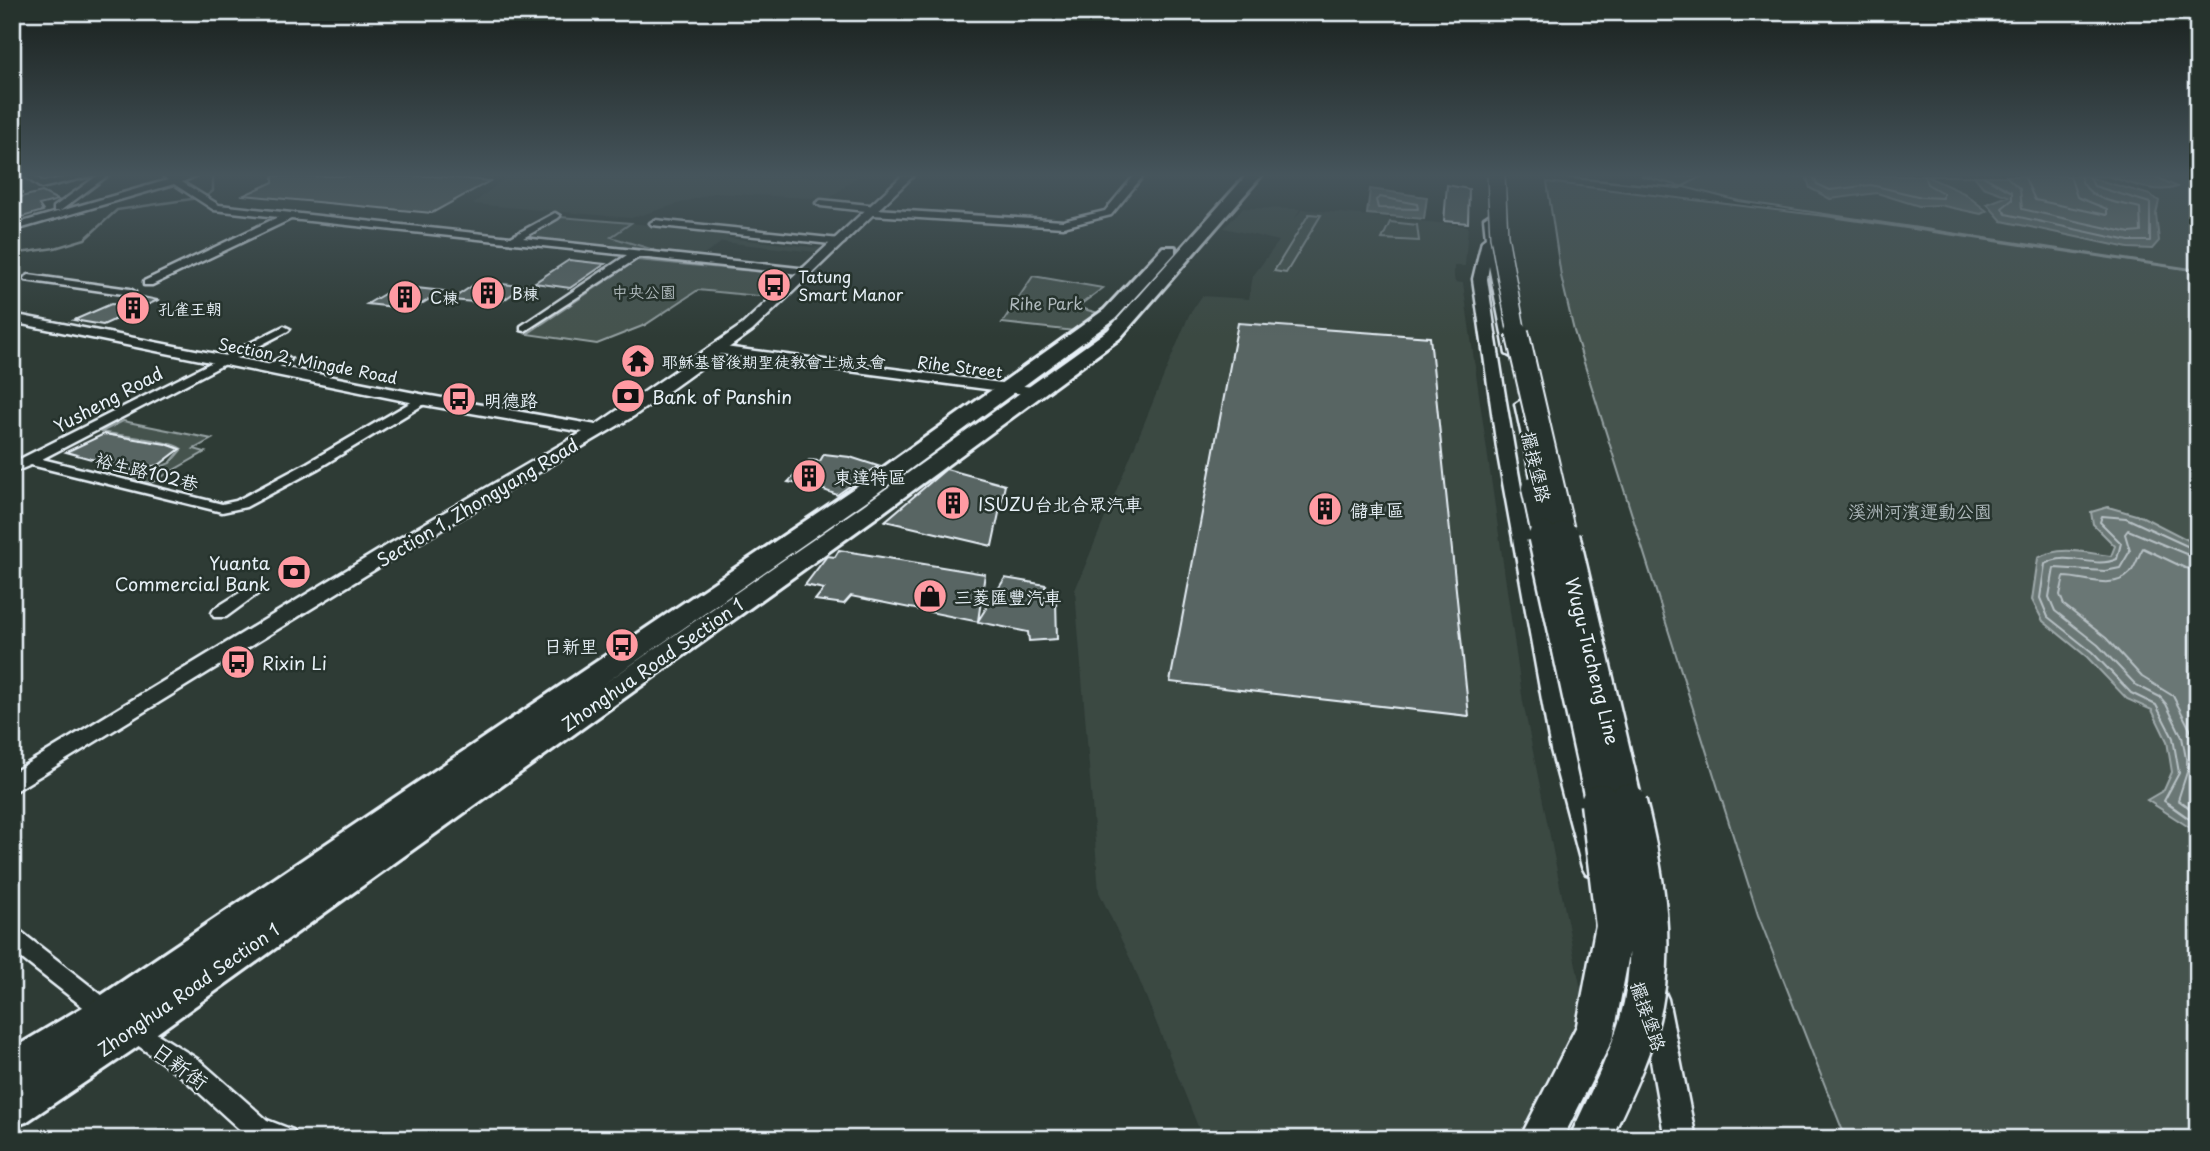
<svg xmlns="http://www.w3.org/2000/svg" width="2210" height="1151" font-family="'Playpen Sans','LXGW WenKai TC',sans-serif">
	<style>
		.built { fill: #3b4843 }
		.green { fill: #45524e; stroke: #96a2a3; stroke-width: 2 }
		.water { fill: #6b7775; stroke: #9da8a9; stroke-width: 2 }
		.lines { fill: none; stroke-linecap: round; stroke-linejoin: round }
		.shore-far1 { stroke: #b6c0c4; stroke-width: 2 }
		.shore { stroke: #b6c0c4; stroke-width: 2.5 }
		.stream { stroke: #9da8a9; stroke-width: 2.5 }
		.building { fill: #596563; stroke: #e8f1f8; stroke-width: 2 }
		.minor-casing { stroke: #e8f1f8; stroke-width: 5 }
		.tertiary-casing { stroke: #e8f1f8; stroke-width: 5 }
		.primary-casing { stroke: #e8f1f8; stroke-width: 6 }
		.minor { fill: #26332d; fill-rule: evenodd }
		.tertiary { fill: #26332d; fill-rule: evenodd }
		.primary { fill: #26332d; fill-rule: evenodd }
		.trunk-bridge-far3-casing { stroke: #e8f1f8; stroke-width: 20; stroke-linecap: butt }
		.trunk-bridge-far2-casing { stroke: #e8f1f8; stroke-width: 26; stroke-linecap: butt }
		.trunk-bridge-far1-casing { stroke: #e8f1f8; stroke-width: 34; stroke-linecap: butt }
		.trunk-bridge-casing { stroke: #e8f1f8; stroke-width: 43; stroke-linecap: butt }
		.trunk-bridge-far3 { stroke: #26332d; stroke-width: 17 }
		.trunk-bridge-far2 { stroke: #26332d; stroke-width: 22 }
		.trunk-bridge-far1 { stroke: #26332d; stroke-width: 29 }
		.trunk-bridge { stroke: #26332d; stroke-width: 38 }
		.labels { text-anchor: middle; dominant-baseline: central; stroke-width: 5; stroke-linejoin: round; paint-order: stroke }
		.far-poi-label { font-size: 16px; fill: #e8f1f8; stroke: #26332d; text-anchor: start }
		.far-park-label { font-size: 16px; fill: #afb9bc; stroke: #26332d }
		.far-street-label { font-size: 16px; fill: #e8f1f8; stroke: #26332d }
		.poi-label { font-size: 18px; fill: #e8f1f8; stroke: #26332d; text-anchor: start }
		.street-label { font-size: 18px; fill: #e8f1f8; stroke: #26332d }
		.park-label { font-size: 18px; fill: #afb9bc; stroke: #26332d }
		.near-street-label { font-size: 21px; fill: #e8f1f8; stroke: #26332d }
	</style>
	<rect width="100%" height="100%" fill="#2e3b35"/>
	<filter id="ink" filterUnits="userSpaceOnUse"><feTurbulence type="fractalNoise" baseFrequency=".0143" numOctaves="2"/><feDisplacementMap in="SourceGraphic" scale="14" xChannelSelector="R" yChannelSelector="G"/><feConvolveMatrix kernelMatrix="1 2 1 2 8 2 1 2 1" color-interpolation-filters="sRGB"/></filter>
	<g filter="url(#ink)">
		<path class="built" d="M 494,176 L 858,176 L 829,199 L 714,193 L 631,218 L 473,204 L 504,178 Z
			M 1243,208 L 1300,209 L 1294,220 L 1302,209 L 1468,226 L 1465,266 L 1454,266 L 1454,277 L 1455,282 L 1463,283 L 1523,702 L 1611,1139 L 1203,1139 L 1134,967 L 1099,892 L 1075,590 L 1189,315 L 1202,296 L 1249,299 L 1253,276 L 1279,241 L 1224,228 Z
			M 631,223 L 732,234 L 728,238 L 821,248 L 816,252 L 722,242 L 700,258 L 652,253 L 610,237 Z"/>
		<path class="green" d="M 1641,176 L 2191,176 L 2198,213 L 2198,270 L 1739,201 Z
			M 1547,182 L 1825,216 L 2198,271 L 2198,1139 L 1846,1139 L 1758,915 L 1574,331 L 1561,276 Z
			M 1309,214 L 1321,215 L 1286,273 L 1274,271 Z
			M 560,217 L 631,223 L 611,237 L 654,250 L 523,239 Z
			M 1390,222 L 1417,225 L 1419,241 L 1382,239 Z
			M 637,260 L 784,274 L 758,296 L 698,290 L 645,325 L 597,344 L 527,334 Z
			M 1033,276 L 1103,288 L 1077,307 L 1098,313 L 1075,331 L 1002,323 Z
			M 123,421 L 212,439 L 194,449 L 205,452 L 151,483 L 131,479 L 170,463 L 182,449 C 170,440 119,436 101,432 Z"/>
		<path class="water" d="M 1806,176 L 1926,176 L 1964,193 L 1987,211 L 1981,214 L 1939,205 L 1919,206 L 1877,193 L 1830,199 L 1810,188 Z
			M 1974,176 L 2085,176 L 2150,195 L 2159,201 L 2156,214 L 2159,241 L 2152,249 L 2128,248 L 2002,221 L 1987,204 L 2008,196 L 1983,187 Z
			M 2107,176 L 2155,176 L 2177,187 C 2156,195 2128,182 2107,176 Z
			M 1370,189 L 1427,197 L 1424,219 L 1367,214 Z
			M 2108,507 L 2143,517 L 2198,545 L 2198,833 L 2147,800 L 2164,790 L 2172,772 L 2167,741 L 2152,710 L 2127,699 L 2087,657 L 2043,621 L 2032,600 L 2038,558 C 2061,545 2086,553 2111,556 L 2115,546 L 2093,524 L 2091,512 Z"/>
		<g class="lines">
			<path class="shore-far1" d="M 1813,176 L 1817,184 L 1830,190 L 1871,185 L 1922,197 L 1943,198 L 1943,193 L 1927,184 L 1924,176
				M 1983,176 L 2012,192 L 2012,200 L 2002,208 L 2006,214 L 2129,241 L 2150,241 L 2150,203 L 2094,186 L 2089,176
				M 2006,176 L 2020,189 L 2022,209 L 2130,233 L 2141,232 L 2140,208 C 2118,202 2087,202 2080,176
				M 2024,176 L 2035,200 L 2107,215 L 2107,209 L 2077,197 L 2070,176
				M 1380,197 L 1417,204 L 1418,209 L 1378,208 L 1376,200 Z
				M 2198,570 L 2185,568 L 2143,548 C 2138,556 2136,566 2130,573 C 2113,591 2085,577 2064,577 L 2060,595 L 2064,605 L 2106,638 L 2142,677 L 2173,696 L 2192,733 L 2198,765
				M 2170,805 L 2164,801 L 2179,773 L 2173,738 L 2156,705 L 2131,693 L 2092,652 L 2048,617 L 2040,598 L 2045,564 C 2069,550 2093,570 2117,559 L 2121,543 L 2100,522 L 2102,516 L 2126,518 L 2198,551
				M 2185,805 L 2178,800 L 2188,769 L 2182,737 L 2166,704 L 2160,697 L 2136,685 L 2098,645 L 2055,611 L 2049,597 L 2054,568 L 2105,571 L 2120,568 L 2130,551 L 2125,534 L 2128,530 L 2198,559"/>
			<path class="shore" d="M 2167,803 L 2198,825
				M 2183,803 L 2198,814"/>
			<path class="stream" d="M 1552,176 L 1680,188 L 1702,176
				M 12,254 L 55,248 L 85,239 L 117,210 L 205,197 L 213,191 L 213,176"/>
		</g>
		<path class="building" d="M 273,176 L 434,176 L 490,181 L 432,213 L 244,195 L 273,182 Z
			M 1447,185 L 1469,189 L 1468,223 L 1444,221 Z
			M 42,192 L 58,200 L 39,205 L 43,211 L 12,220 L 12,199 Z
			M 569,260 L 605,264 L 570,288 L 534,283 Z
			M 478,282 L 524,286 L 498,304 L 451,300 Z
			M 398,286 L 443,291 L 413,309 L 367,304 Z
			M 138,296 L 158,300 L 103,325 L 74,320 L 111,304 L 121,305 Z
			M 1238,323 L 1430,337 L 1469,716 L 1170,682 Z
			M 104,434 L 166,444 L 180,449 L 159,465 L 131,470 L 66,452 Z
			M 824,454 L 850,457 L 878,466 L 837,495 L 816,487 L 788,482 L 809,460 L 820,461 Z
			M 946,469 L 1005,485 L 992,546 L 885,521 Z
			M 839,550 L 985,574 L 978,621 L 1005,578 L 1046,585 L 1041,596 L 1056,600 L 1057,639 L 1029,641 L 1028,632 L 851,596 L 844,604 L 815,600 L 824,589 L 805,585 L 827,556 L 835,557 Z"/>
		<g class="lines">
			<g class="minor-casing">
				<path id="minor" d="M 24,176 L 34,176 L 43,182 L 73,176 L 91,176 L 41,188 Z
					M 97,176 L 107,176 L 60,211 L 54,211 L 54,207 Z
					M 163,176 L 196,176 L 182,182 L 219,205 L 511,237 L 555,213 L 560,216 L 558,218 L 523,238 L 808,269 L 813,272 L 808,275 L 639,257 L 525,331 L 521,330 L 521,326 L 627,255 L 291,219 L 152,285 L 144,285 L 144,281 L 278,217 L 214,210 L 174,184 L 12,231 L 12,225 L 168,180 Z
					M 1134,176 L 1143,176 L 1111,215 L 1063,227 L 873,215 L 866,211 L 821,206 L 816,203 L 821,200 L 869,205 L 876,209 L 1063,221 L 1105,211 Z
					M 655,220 L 840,239 L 845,242 L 840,245 L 652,225 L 650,223 Z
					M 29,275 L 130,289 L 135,292 L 130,295 L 25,280 L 24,278 Z
					M 284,326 L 290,329 L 288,331 L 42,459 L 222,504 L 236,501 L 307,463 L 420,397 L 430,397 L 431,400 L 317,469 L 246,507 L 222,512 L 31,465 L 12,473 L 12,463 Z
					M 717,346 L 1032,387 L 1038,391 L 1032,395 L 713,353 L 713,347 Z
					M 285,355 L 291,359 L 289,362 L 267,373 L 261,369 Z
					M 254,584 L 262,589 L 260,592 L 226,617 L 214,617 L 212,613 L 214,609 Z
					M 12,929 L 20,931 L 117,1007 L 121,1014 L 117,1021 L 109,1024 L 101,1021 L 12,951 Z
					M 131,1017 L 199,1060 L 267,1120 L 293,1130 L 297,1139 L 249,1138 L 181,1076 L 123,1035 L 119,1028 L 123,1021 Z"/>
			</g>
			<g class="tertiary-casing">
				<path id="tertiary" d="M 902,176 L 913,176 L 752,331 L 634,416 L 400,554 L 12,793 L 12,773 L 386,546 L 583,432 L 425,405 L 12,322 L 12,314 L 425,395 L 596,425 L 742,325 Z
					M 1490,214 L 1496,218 L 1504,280 L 1520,354 L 1513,358 L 1506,354 L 1489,266 L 1487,279 C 1503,390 1522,499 1544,609 C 1561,696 1578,783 1608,867 L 1604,874 L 1595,877 L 1586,874 L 1582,867 L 1551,750 L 1498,455 L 1473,279 L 1482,241 L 1486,238 L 1484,218 Z
					M 1523,399 L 1531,404 L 1555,505 L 1546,510 L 1537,505 L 1515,404 Z
					M 1654,987 L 1664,990 L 1668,999 L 1696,1139 L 1665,1139 L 1640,999 L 1644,990 Z"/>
			</g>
			<g class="primary-casing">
				<path id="primary" d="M 1246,176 L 1261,176 L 1120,338 L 878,516 L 146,1041 L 26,1122 L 12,1127 L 15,1085 L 12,1086 L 12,1049 L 93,1001 L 860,484 L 1104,310 L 1163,247 L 1175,247 L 1175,253 L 1116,318 L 876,494 L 602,685 L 862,506 L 1108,330 Z"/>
			</g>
			<use href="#minor" class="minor"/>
			<use href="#tertiary" class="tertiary"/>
			<use href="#primary" class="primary"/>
			<g class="trunk-bridge-far3-casing">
				<path id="trunk-bridge-far3" d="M 1496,176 L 1499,236 L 1517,334"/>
			</g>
			<g class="trunk-bridge-far2-casing">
				<path id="trunk-bridge-far2" d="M 1517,332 L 1565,539
					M 1533,488 L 1544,539"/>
			</g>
			<g class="trunk-bridge-far1-casing">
				<path id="trunk-bridge-far1" d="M 1543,537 L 1601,805
					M 1565,537 L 1628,805"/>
			</g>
			<g class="trunk-bridge-casing">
				<path id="trunk-bridge" d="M 1541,1139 L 1595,1032 L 1615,926 L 1600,803
					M 1590,1139 C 1607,1102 1626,1065 1638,1025 C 1659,952 1645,875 1627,803"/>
			</g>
			<use href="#trunk-bridge-far3" class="trunk-bridge-far3"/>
			<use href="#trunk-bridge-far2" class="trunk-bridge-far2"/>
			<use href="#trunk-bridge-far1" class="trunk-bridge-far1"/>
			<use href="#trunk-bridge" class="trunk-bridge"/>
		</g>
	</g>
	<linearGradient id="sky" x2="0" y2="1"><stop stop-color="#19201d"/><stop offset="0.52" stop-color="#46555c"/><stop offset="1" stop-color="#46555c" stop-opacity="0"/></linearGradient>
	<rect width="2210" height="337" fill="url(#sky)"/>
	<defs>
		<g id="bus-disc" transform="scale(1.75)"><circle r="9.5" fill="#ff9aa2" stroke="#26332d"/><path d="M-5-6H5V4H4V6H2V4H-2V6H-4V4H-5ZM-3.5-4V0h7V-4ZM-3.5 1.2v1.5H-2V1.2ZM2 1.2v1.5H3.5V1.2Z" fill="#111"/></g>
		<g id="building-disc" transform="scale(1.75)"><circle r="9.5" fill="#ff9aa2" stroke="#26332d"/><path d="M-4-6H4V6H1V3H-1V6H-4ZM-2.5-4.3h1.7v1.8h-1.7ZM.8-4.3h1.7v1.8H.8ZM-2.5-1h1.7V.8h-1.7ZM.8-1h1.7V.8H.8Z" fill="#111"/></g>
		<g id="temple-disc" transform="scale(1.75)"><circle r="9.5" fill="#ff9aa2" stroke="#26332d"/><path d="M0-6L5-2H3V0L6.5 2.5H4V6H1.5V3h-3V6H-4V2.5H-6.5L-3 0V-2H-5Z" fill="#111"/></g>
		<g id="bank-disc" transform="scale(1.75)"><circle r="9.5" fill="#ff9aa2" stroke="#26332d"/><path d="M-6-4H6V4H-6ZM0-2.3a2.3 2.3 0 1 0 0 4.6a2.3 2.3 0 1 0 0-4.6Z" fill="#111"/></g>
		<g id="shop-disc" transform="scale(1.75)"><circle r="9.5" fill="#ff9aa2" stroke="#26332d"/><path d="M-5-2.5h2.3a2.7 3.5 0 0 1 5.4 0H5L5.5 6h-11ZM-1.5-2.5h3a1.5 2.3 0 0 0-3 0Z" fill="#111"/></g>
	</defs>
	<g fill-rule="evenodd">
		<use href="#bus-disc" x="774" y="285"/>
		<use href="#building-disc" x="488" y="293"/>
		<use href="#building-disc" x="405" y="297"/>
		<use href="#building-disc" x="133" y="308"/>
		<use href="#temple-disc" x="638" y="361"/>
		<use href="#bank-disc" x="628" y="396"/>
		<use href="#bus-disc" x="459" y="399"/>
		<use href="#building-disc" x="809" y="476"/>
		<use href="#building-disc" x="953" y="503"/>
		<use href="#building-disc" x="1325" y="509"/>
		<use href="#bank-disc" x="294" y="572"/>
		<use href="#shop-disc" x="930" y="596"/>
		<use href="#bus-disc" x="622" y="645"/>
		<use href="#bus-disc" x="238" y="662"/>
	</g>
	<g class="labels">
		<g class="far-poi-label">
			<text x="798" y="276">Tatung<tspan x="798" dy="18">Smart Manor</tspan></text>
			<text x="512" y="293">B棟</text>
			<text x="430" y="297">C棟</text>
			<text x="158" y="308">孔雀王朝</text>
			<text x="662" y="361">耶穌基督後期聖徒教會土城支會</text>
		</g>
		<g class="far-park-label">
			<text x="644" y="291">中央公園</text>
			<text x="1046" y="303">Rihe Park</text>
		</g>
		<g class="far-street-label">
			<text transform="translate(308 360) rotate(11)">Section 2, Mingde Road</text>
			<text transform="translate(960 366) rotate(7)">Rihe Street</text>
		</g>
		<g class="poi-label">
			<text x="652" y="396">Bank of Panshin</text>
			<text x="484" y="399">明德路</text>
			<text x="834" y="476">東達特區</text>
			<text x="978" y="503">ISUZU台北合眾汽車</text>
			<text x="1350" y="509">儲車區</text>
			<text x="270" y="562" text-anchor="end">Yuanta<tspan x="270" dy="21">Commercial Bank</tspan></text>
			<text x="954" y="596">三菱匯豐汽車</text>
			<text x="598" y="645" text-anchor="end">日新里</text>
			<text x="262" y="662">Rixin Li</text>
		</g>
		<g class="street-label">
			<text transform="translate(108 399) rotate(-28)">Yusheng Road</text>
			<text transform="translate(1537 467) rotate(77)">擺接堡路</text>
			<text transform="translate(147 471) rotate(14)">裕生路102巷</text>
			<text transform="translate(477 502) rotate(-31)">Section 1, Zhongyang Road</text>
			<text transform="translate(1593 661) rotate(76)">Wugu-Tucheng Line</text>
			<text transform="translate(652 664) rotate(-35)">Zhonghua Road Section 1</text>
			<text transform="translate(188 989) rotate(-35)">Zhonghua Road Section 1</text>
			<text transform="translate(1649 1016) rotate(71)">擺接堡路</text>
		</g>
		<g class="park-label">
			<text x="1920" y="510">溪洲河濱運動公園</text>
		</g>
		<g class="near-street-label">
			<text transform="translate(181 1065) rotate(37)">日新街</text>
		</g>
	</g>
	<rect width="2210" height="1151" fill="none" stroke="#26332d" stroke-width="42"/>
	<rect x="21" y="21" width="2168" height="1109" fill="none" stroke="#e8f1f8" stroke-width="2.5" filter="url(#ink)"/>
</svg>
